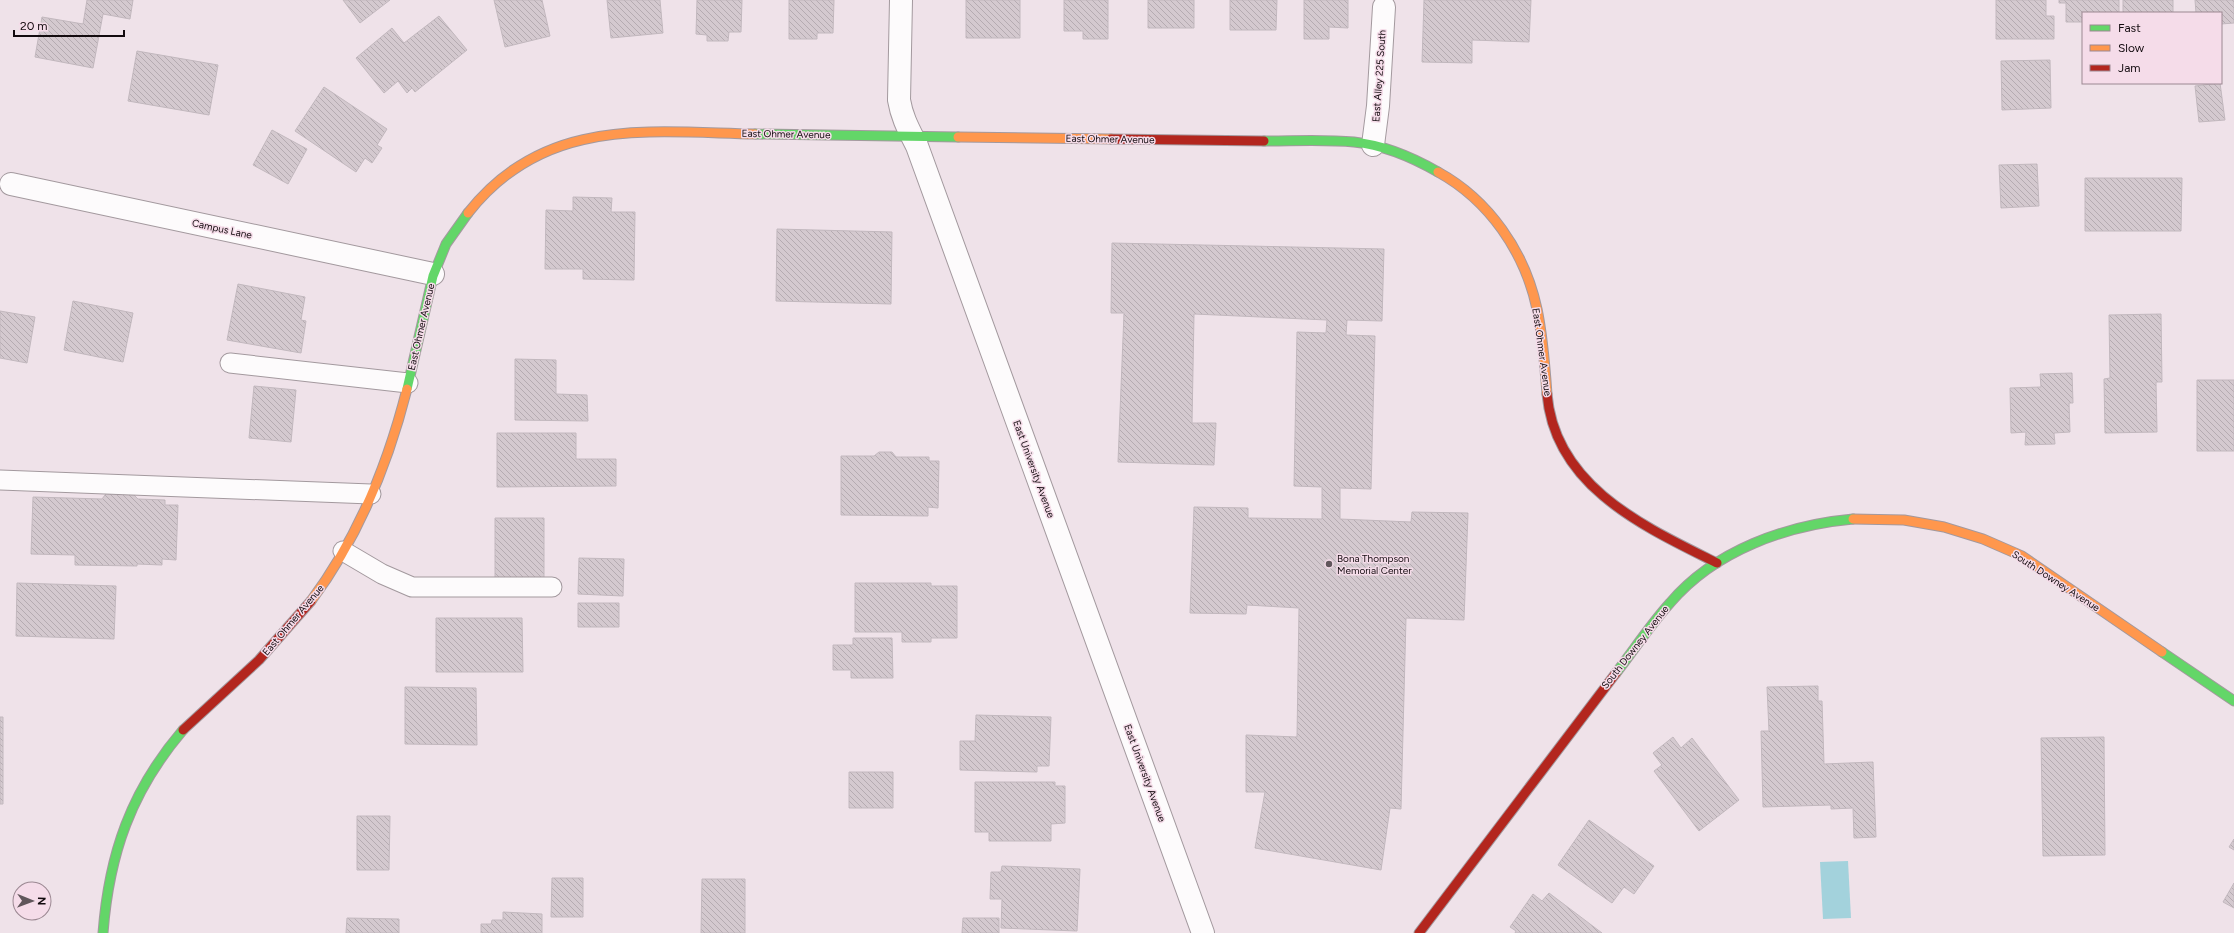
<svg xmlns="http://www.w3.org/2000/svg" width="2234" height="933" font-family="Figtree,sans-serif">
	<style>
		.water { fill: #a3d2dc }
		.building { fill: url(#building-back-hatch); stroke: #c2b8be }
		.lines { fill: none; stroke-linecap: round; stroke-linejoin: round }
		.lane-casing { stroke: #a3999e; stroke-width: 21 }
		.street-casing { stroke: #a3999e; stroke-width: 24 }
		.fast-casing { stroke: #a3999e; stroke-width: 11 }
		.slow-casing { stroke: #a3999e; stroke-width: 11 }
		.jam-casing { stroke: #a3999e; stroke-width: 11 }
		.lane { stroke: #fdfbfc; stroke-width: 19 }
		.street { stroke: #fdfbfc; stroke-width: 22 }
		.fast { stroke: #63d668; stroke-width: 9 }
		.slow { stroke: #ff974d; stroke-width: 9 }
		.jam { stroke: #b3261e; stroke-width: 9 }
		.poi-dot { fill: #60565b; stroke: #f5dce9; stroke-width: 1.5 }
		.labels { text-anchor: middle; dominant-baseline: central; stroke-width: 3; stroke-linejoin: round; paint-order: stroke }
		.street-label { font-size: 10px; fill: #130b0f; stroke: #f5dce9 }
		.poi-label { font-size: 10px; fill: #130b0f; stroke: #f5dce9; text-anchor: start }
	</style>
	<defs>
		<pattern id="building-back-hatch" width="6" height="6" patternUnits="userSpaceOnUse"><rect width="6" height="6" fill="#d4c9cf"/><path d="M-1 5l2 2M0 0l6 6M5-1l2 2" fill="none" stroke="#b5abb1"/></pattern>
	</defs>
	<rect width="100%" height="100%" fill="#efe2e9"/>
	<path class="water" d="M 1848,861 L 1851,918 L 1823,919 L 1820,862 Z"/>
	<path class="building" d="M 87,0 L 133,0 L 130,19 L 103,14 L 93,68 L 35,57 L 42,17 L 83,24 Z
		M 343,0 L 390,0 L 360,23 Z
		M 494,0 L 542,0 L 550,36 L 505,47 Z
		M 607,0 L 660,0 L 663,33 L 611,38 Z
		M 697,0 L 742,0 L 741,32 L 729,32 L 728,41 L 707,41 L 707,35 L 696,34 Z
		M 789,0 L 834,0 L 833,33 L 817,33 L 817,39 L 789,39 Z
		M 966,0 L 1020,0 L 1020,38 L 966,38 Z
		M 1064,0 L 1108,0 L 1108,39 L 1083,39 L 1083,31 L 1064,31 Z
		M 1148,0 L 1194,0 L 1194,28 L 1148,28 Z
		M 1230,0 L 1277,0 L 1276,30 L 1230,30 Z
		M 1304,0 L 1348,0 L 1348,28 L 1329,27 L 1329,39 L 1304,39 Z
		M 1424,0 L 1531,0 L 1529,42 L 1472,40 L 1472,63 L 1422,62 Z
		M 1996,0 L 2046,0 L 2046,16 L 2054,16 L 2054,39 L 1996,39 Z
		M 2059,0 L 2119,0 L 2119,13 L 2083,13 L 2083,22 L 2066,22 L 2066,3 L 2059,3 Z
		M 2123,0 L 2173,0 L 2173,13 L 2123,13 Z
		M 2195,0 L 2234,0 L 2234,23 L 2221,24 L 2221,13 L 2196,13 Z
		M 439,16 L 467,50 L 415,92 L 412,88 L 407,93 L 398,81 L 384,93 L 356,58 L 392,28 L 404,43 Z
		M 137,51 L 218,65 L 209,115 L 128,101 Z
		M 2050,60 L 2051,108 L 2002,110 L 2001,61 Z
		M 2220,83 L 2225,120 L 2199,122 L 2195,86 Z
		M 324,87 L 387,129 L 377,145 L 382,148 L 372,163 L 365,158 L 356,172 L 295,131 Z
		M 272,130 L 307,149 L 288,184 L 253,165 Z
		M 2037,164 L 2039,206 L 2001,208 L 1999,165 Z
		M 2085,178 L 2182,178 L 2181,231 L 2085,231 Z
		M 573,197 L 612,198 L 611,212 L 635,212 L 634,280 L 583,279 L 583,269 L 545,269 L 546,210 L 573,211 Z
		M 777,229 L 892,232 L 891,304 L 776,301 Z
		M 1112,243 L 1384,249 L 1382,321 L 1347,320 L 1346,335 L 1375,336 L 1371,489 L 1340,488 L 1340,519 L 1411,522 L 1412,512 L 1468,513 L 1464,620 L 1406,618 L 1401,809 L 1390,808 L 1381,870 L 1255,848 L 1265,792 L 1246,792 L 1246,735 L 1297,737 L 1299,608 L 1247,605 L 1246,614 L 1190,613 L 1194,507 L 1248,508 L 1248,518 L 1322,519 L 1322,487 L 1294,486 L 1297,332 L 1326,333 L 1327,320 L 1194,314 L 1192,423 L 1216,423 L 1214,465 L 1118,462 L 1124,313 L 1111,313 Z
		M 238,284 L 305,297 L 301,320 L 306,321 L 301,353 L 227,340 Z
		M 73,301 L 133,313 L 123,362 L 64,350 Z
		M 0,311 L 35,317 L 27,363 L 0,358 Z
		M 2161,314 L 2162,382 L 2156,382 L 2157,432 L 2105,433 L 2104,379 L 2110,378 L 2109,315 Z
		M 515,359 L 556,360 L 556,394 L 587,395 L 588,421 L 515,420 Z
		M 2072,373 L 2073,403 L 2069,403 L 2070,432 L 2054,433 L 2055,444 L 2025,445 L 2026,432 L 2011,433 L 2010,388 L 2041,387 L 2040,374 Z
		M 2197,380 L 2234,380 L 2234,451 L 2197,451 Z
		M 254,386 L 296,390 L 291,442 L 249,438 Z
		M 497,433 L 576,433 L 576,459 L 616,459 L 616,486 L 497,487 Z
		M 879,452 L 892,452 L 896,457 L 929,457 L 929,461 L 939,461 L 938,508 L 928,507 L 928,516 L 841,515 L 841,456 L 874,456 Z
		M 108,491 L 131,492 L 138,499 L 165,500 L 165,505 L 178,505 L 176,560 L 162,559 L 162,565 L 137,564 L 137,566 L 75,565 L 75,555 L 31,554 L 33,497 L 102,499 Z
		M 495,518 L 544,518 L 544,580 L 495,580 Z
		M 579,558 L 624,559 L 623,596 L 578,594 Z
		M 17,583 L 116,586 L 114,639 L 16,636 Z
		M 855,583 L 931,583 L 931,586 L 957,586 L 957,638 L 931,638 L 931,642 L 902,642 L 902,632 L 855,632 Z
		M 578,603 L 619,603 L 619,627 L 578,627 Z
		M 436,618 L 522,618 L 523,672 L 436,672 Z
		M 853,638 L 892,638 L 893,678 L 851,678 L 851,670 L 833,670 L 833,645 L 853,645 Z
		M 1818,686 L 1818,701 L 1822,701 L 1824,764 L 1873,762 L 1876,837 L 1854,838 L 1853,808 L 1831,809 L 1831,805 L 1763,807 L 1761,731 L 1769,731 L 1767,687 Z
		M 405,687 L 476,688 L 477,745 L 405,744 Z
		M 976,715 L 1051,717 L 1049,766 L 1037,766 L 1037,772 L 960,770 L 960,741 L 975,741 Z
		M 0,717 L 3,717 L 3,804 L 0,804 Z
		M 1673,737 L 1681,748 L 1692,738 L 1739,800 L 1699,831 L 1654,771 L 1662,765 L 1653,753 Z
		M 2104,737 L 2105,855 L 2043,856 L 2041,738 Z
		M 849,772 L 893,772 L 893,808 L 849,808 Z
		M 975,782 L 1055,782 L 1055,786 L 1065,786 L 1065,823 L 1051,824 L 1051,841 L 989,841 L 989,832 L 975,832 Z
		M 357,816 L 390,816 L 389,870 L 357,870 Z
		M 1589,820 L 1654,866 L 1634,894 L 1624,887 L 1612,903 L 1558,865 Z
		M 2234,839 L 2234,850 L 2229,847 Z
		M 1002,866 L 1080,869 L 1077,931 L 1001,928 L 1002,899 L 990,899 L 991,872 L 1001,872 Z
		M 552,878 L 583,878 L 583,917 L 551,917 Z
		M 702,879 L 745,879 L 745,933 L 701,933 Z
		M 2234,883 L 2234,908 L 2223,902 Z
		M 1549,893 L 1602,933 L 1515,933 L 1516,931 L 1510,927 L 1533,894 L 1542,901 Z
		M 503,912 L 542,914 L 542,933 L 481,933 L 481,924 L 491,924 L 492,920 L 503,920 Z
		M 347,918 L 399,919 L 399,933 L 346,933 Z
		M 963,918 L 999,918 L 999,933 L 962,933 Z"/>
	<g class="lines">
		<g class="lane-casing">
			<path id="lane" d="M 230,363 L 408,383
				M 0,480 L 371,494
				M 343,551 L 382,574 L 412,587 L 552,587"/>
		</g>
		<g class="street-casing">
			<path id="street" d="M 901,0 L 899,100 C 902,118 909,130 917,146 L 1203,933
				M 1373,145 L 1378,106 L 1384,7
				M 11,184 L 433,274"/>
		</g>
		<g class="fast-casing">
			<path id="fast" d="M 755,134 L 958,137
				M 1264,141 C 1293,141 1324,139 1354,142 C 1383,145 1412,157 1438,172
				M 407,389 L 433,276 L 446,244 L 468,213
				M 2162,652 L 2234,701
				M 1616,673 C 1634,650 1650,625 1670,603 C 1715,550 1787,525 1853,519
				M 103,933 C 109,854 131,791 183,730"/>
		</g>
		<g class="slow-casing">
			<path id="slow" d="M 958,137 L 1111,139
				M 1438,172 C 1489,200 1525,252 1537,309 C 1543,337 1545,366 1547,394
				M 468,213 C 544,116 647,132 755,134
				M 1853,519 L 1904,520 L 1944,527 L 1983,539 L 2022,556 L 2162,652
				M 311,601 C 358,538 388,464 407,389"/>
		</g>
		<g class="jam-casing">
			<path id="jam" d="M 1111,139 L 1264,141
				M 1547,394 C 1555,487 1645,527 1717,563
				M 183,730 L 259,660 L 311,601
				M 1419,933 L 1616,673"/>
		</g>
		<use href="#lane" class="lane"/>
		<use href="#street" class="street"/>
		<use href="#fast" class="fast"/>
		<use href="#slow" class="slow"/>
		<use href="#jam" class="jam"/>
	</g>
	<circle class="poi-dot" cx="1329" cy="564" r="4"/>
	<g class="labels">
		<g class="street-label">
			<text transform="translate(1379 76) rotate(-86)">East Alley 225 South</text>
			<text transform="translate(786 134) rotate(1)">East Ohmer Avenue</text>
			<text transform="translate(1110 139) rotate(1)">East Ohmer Avenue</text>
			<text transform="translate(222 229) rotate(12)">Campus Lane</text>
			<text transform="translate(421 327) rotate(-77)">East Ohmer Avenue</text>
			<text transform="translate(1542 352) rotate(82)">East Ohmer Avenue</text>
			<text transform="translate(1034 469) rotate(70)">East University Avenue</text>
			<text transform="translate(2056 581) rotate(33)">South Downey Avenue</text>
			<text transform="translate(293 620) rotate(-50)">East Ohmer Avenue</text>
			<text transform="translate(1635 647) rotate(-52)">South Downey Avenue</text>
			<text transform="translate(1145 773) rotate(70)">East University Avenue</text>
		</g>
		<g class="poi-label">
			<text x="1337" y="558">Bona Thompson<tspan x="1337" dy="12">Memorial Center</tspan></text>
		</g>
	</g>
	<rect x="2082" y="12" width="140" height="72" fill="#f5dce9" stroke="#9b8892"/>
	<rect x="2090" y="25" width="20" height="6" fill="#63d668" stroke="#9b8892"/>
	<text x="2118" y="32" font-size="12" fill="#130b0f">Fast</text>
	<rect x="2090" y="45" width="20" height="6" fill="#ff974d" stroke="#9b8892"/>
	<text x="2118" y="52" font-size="12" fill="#130b0f">Slow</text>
	<rect x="2090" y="65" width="20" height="6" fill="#b3261e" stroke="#9b8892"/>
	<text x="2118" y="72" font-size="12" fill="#130b0f">Jam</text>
	<g transform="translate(32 901) rotate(91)"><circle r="19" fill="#f5dce9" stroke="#9b8892"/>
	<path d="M0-3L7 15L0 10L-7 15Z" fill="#60565b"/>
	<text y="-6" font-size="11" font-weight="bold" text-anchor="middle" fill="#130b0f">N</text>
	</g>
	<path d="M14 30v6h110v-6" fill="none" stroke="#130b0f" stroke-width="2"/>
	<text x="20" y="30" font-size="12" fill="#130b0f" stroke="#f5dce9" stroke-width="3" paint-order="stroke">20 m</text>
</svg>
